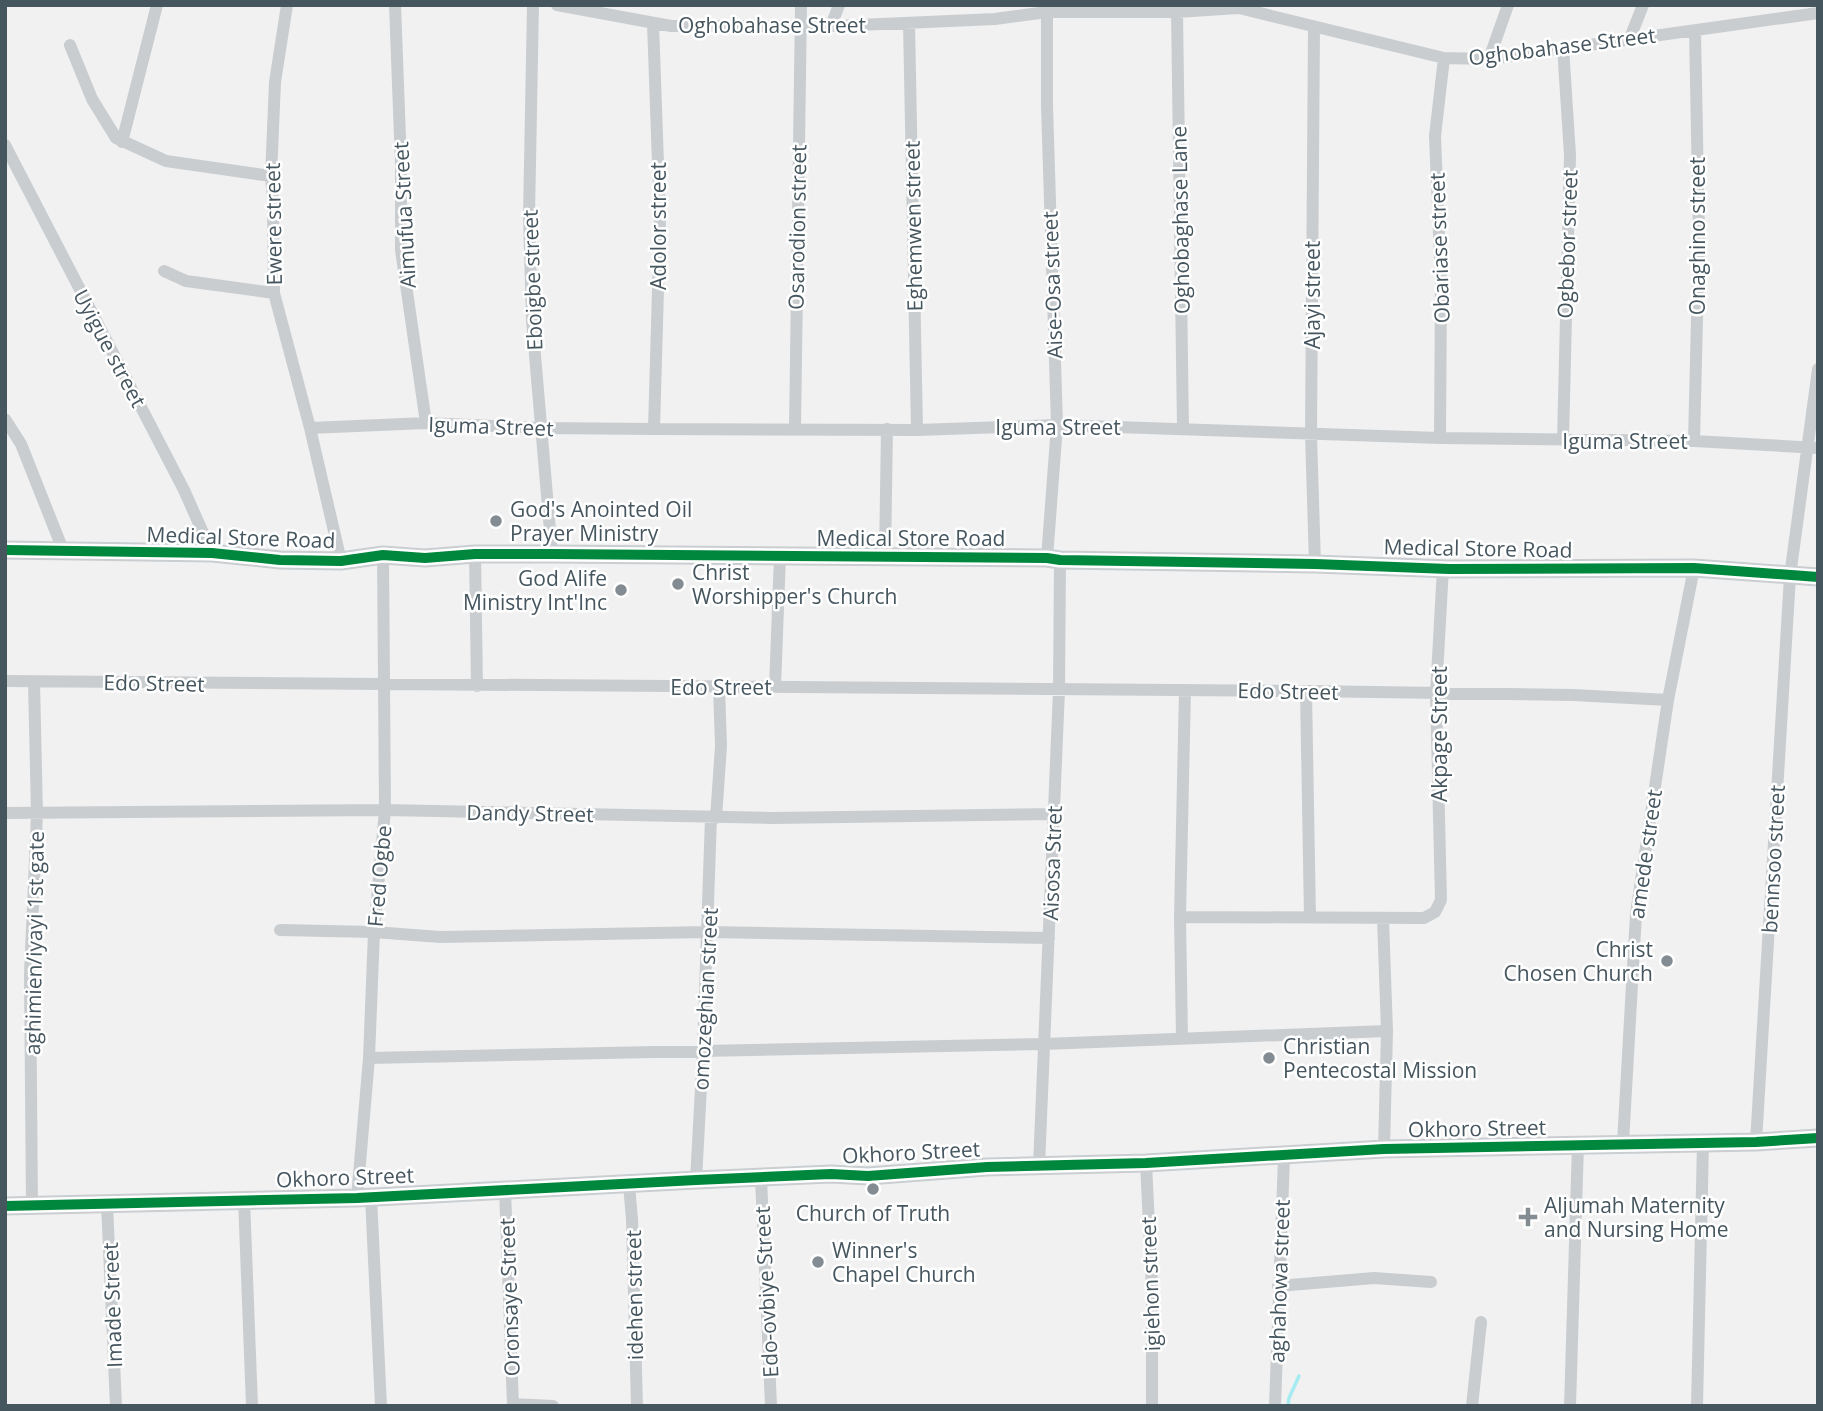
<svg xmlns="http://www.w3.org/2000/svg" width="1823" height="1411" font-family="'Open Sans',sans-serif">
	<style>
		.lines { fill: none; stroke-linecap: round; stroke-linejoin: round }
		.stream { stroke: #a6eaf2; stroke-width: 3.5 }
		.street { stroke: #cacdd0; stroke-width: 12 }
		.secondary { stroke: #caced1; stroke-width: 19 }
		.cycleway-casing { stroke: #fff; stroke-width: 15 }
		.cycleway { stroke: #00873e; stroke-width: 10 }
		.poi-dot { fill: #828c92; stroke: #fff; stroke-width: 2.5 }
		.labels { text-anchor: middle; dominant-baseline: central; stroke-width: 5; stroke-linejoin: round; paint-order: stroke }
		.street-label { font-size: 21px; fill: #46565f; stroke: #fff }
		.poi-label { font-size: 21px; fill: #46565f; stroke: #fff; text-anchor: start }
	</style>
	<rect width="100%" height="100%" fill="#f1f1f1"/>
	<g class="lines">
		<path class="stream" d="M 1288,1406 L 1289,1398 L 1299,1376"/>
		<path class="street" d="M 287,5 L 275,82 L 271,176 L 273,202 L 274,293 L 310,428 L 341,561
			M 395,5 L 401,164 L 401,250 L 426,423
			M 533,5 L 529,216 L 532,320 L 552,554
			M 557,5 L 671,26 L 836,26 L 995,19 L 1047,12 L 1177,12 L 1239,8 L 1444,58 L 1489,59 L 1818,13
			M 1047,12 L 1047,106 L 1057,425 L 1047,558
			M 1177,12 L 1183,429
			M 653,23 L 660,220 L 654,429
			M 909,23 L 917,430
			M 831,26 L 839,5
			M 1314,27 L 1311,435 L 1315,564
			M 1630,38 L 1643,5
			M 70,45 L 92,99 L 116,138 L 166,161 L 271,176
			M 1489,59 L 1508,5
			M 122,142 L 157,5
			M 5,145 L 184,490 L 212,553
			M 164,271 L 186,281 L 274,293
			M 5,419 L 21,444 L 63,550
			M 310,428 L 426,423 L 540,428 L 654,429 L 917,430 L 1057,425 L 1440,438 L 1694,441 L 1818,448
			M 795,429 L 801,5
			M 1440,438 L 1441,284 L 1435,136 L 1444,58
			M 1563,440 L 1570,155 L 1563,47
			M 1694,441 L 1699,238 L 1695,31
			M 475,554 L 477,686
			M 885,556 L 887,429
			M 5,681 L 1306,691 L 1573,695 L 1668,700
			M 775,687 L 780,556
			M 1306,691 L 1310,917
			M 5,813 L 385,810 L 774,818 L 1054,814
			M 716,818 L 721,746 L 719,687
			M 1180,917 L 1424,918 L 1435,912 L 1441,900 L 1436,693 L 1443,568
			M 1383,919 L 1387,1031 L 1384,1149
			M 280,930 L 374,932 L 440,937 L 708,932 L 1049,938
			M 1182,1038 L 1180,917 L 1185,690
			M 369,1058 L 1044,1044 L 1387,1031
			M 1756,1142 L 1790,576 L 1818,369
			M 1623,1143 L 1636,914 L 1668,700 L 1694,568
			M 1146,1163 L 1152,1287 L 1152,1406
			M 1039,1166 L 1059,690 L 1060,560
			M 761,1178 L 771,1406
			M 696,1180 L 703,1050 L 711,817
			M 629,1185 L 632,1219 L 637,1406
			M 505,1189 L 513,1406
			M 371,1197 L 381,1406
			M 357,1198 L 369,1058 L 374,932 L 385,810 L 383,555
			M 244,1199 L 252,1406
			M 107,1204 L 116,1406
			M 32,1205 L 30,974 L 37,814 L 34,682
			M 1278,1286 L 1374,1278 L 1431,1282
			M 513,1404 L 553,1406
			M 1275,1406 L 1284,1157
			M 1472,1406 L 1481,1322
			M 1570,1406 L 1578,1144
			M 1697,1406 L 1703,1143"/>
		<path class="secondary" d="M 5,550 L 212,553 L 280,560 L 341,561 L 383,555 L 425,558 L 475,554 L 552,554 L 1047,558 L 1060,560 L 1315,564 L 1449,569 L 1694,568 L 1818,577
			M 5,1206 L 357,1198 L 696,1180 L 831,1174 L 868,1176 L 987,1167 L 1146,1163 L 1384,1149 L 1756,1142 L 1818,1138"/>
		<g class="cycleway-casing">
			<path id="cycleway" d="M 5,550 L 212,553 L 280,560 L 341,561 L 383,555 L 425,558 L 475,554 L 552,554 L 1047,558 L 1060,560 L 1315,564 L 1449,569 L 1694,568 L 1818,577
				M 5,1206 L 357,1198 L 696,1180 L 831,1174 L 868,1176 L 987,1167 L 1146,1163 L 1384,1149 L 1756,1142 L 1818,1138"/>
		</g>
		<use href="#cycleway" class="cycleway"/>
	</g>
	<g class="poi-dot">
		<circle cx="496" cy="521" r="7"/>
		<circle cx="678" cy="584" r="7"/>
		<circle cx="621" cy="590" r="7"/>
		<circle cx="1667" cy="961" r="7"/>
		<circle cx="1269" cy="1058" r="7"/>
		<circle cx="873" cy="1189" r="7"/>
		<path d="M1524.5 1206.5h7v7h7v7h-7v7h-7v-7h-7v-7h7z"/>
		<circle cx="818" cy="1262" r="7"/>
	</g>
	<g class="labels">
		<g class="street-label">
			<text x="772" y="25">Oghobahase Street</text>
			<text transform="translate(1562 46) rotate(-7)">Oghobahase Street</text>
			<text transform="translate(404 215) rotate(-93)">Aimufua Street</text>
			<text transform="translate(1180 220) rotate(-91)">Oghobaghase Lane</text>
			<text transform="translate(273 224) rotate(-91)">Ewere street</text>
			<text transform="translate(658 226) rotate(-90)">Adolor street</text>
			<text transform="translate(913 226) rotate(-91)">Eghemwen street</text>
			<text transform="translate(797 227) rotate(-89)">Osarodion street</text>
			<text transform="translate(1697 236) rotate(-90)">Onaghino street</text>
			<text transform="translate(1567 244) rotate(-88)">Ogbebor street</text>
			<text transform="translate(1439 248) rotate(-92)">Obariase street</text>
			<text transform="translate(532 280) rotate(-92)">Eboigbe street</text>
			<text transform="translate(1052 285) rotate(-92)">Aise-Osa street</text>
			<text transform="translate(1312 295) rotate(-90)">Ajayi street</text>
			<text transform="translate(110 348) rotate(62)">Uyigue street</text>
			<text transform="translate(491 426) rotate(2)">Iguma Street</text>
			<text x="1058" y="427">Iguma Street</text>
			<text x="1625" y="441">Iguma Street</text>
			<text transform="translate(241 537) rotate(2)">Medical Store Road</text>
			<text x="911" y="538">Medical Store Road</text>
			<text transform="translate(1478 548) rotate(1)">Medical Store Road</text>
			<text transform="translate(154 683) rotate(1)">Edo Street</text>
			<text x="721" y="687">Edo Street</text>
			<text transform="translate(1288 691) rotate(1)">Edo Street</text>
			<text transform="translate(1439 734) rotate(-90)">Akpage Street</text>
			<text transform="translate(530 813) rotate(1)">Dandy Street</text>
			<text transform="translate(1645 854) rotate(-82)">amede street</text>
			<text transform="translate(1773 859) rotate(-87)">bennsoo street</text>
			<text transform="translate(1052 863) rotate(-88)">Aisosa Stret</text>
			<text transform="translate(379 876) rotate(-85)">Fred Ogbe</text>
			<text transform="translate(34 943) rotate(-89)">aghimien/iyayi 1st gate</text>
			<text transform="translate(705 999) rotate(-87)">omozeghian street</text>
			<text transform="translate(1477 1128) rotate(-1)">Okhoro Street</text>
			<text transform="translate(911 1152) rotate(-3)">Okhoro Street</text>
			<text transform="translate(345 1177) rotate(-2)">Okhoro Street</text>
			<text transform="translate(1279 1281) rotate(-88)">aghahowa street</text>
			<text transform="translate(1150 1284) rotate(-92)">igiehon street</text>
			<text transform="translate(766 1292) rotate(-93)">Edo-ovbiye Street</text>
			<text transform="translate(634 1295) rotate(-91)">idehen street</text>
			<text transform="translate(509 1297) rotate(-92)">Oronsaye Street</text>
			<text transform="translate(112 1305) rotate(-92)">Imade Street</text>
		</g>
		<g class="poi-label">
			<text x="510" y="509">God's Anointed Oil<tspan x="510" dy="24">Prayer Ministry</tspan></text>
			<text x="692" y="572">Christ<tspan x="692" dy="24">Worshipper's Church</tspan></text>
			<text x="607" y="578" text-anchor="end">God Alife<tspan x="607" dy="24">Ministry Int'Inc</tspan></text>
			<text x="1653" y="949" text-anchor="end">Christ<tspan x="1653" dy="24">Chosen Church</tspan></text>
			<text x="1283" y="1046">Christian<tspan x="1283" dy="24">Pentecostal Mission</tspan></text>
			<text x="1544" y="1205">Aljumah Maternity<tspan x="1544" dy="24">and Nursing Home</tspan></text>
			<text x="873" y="1213" text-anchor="middle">Church of Truth</text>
			<text x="832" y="1250">Winner's<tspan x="832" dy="24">Chapel Church</tspan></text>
		</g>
	</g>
	<rect width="1823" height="1411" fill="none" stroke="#46565f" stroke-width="14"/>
</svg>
